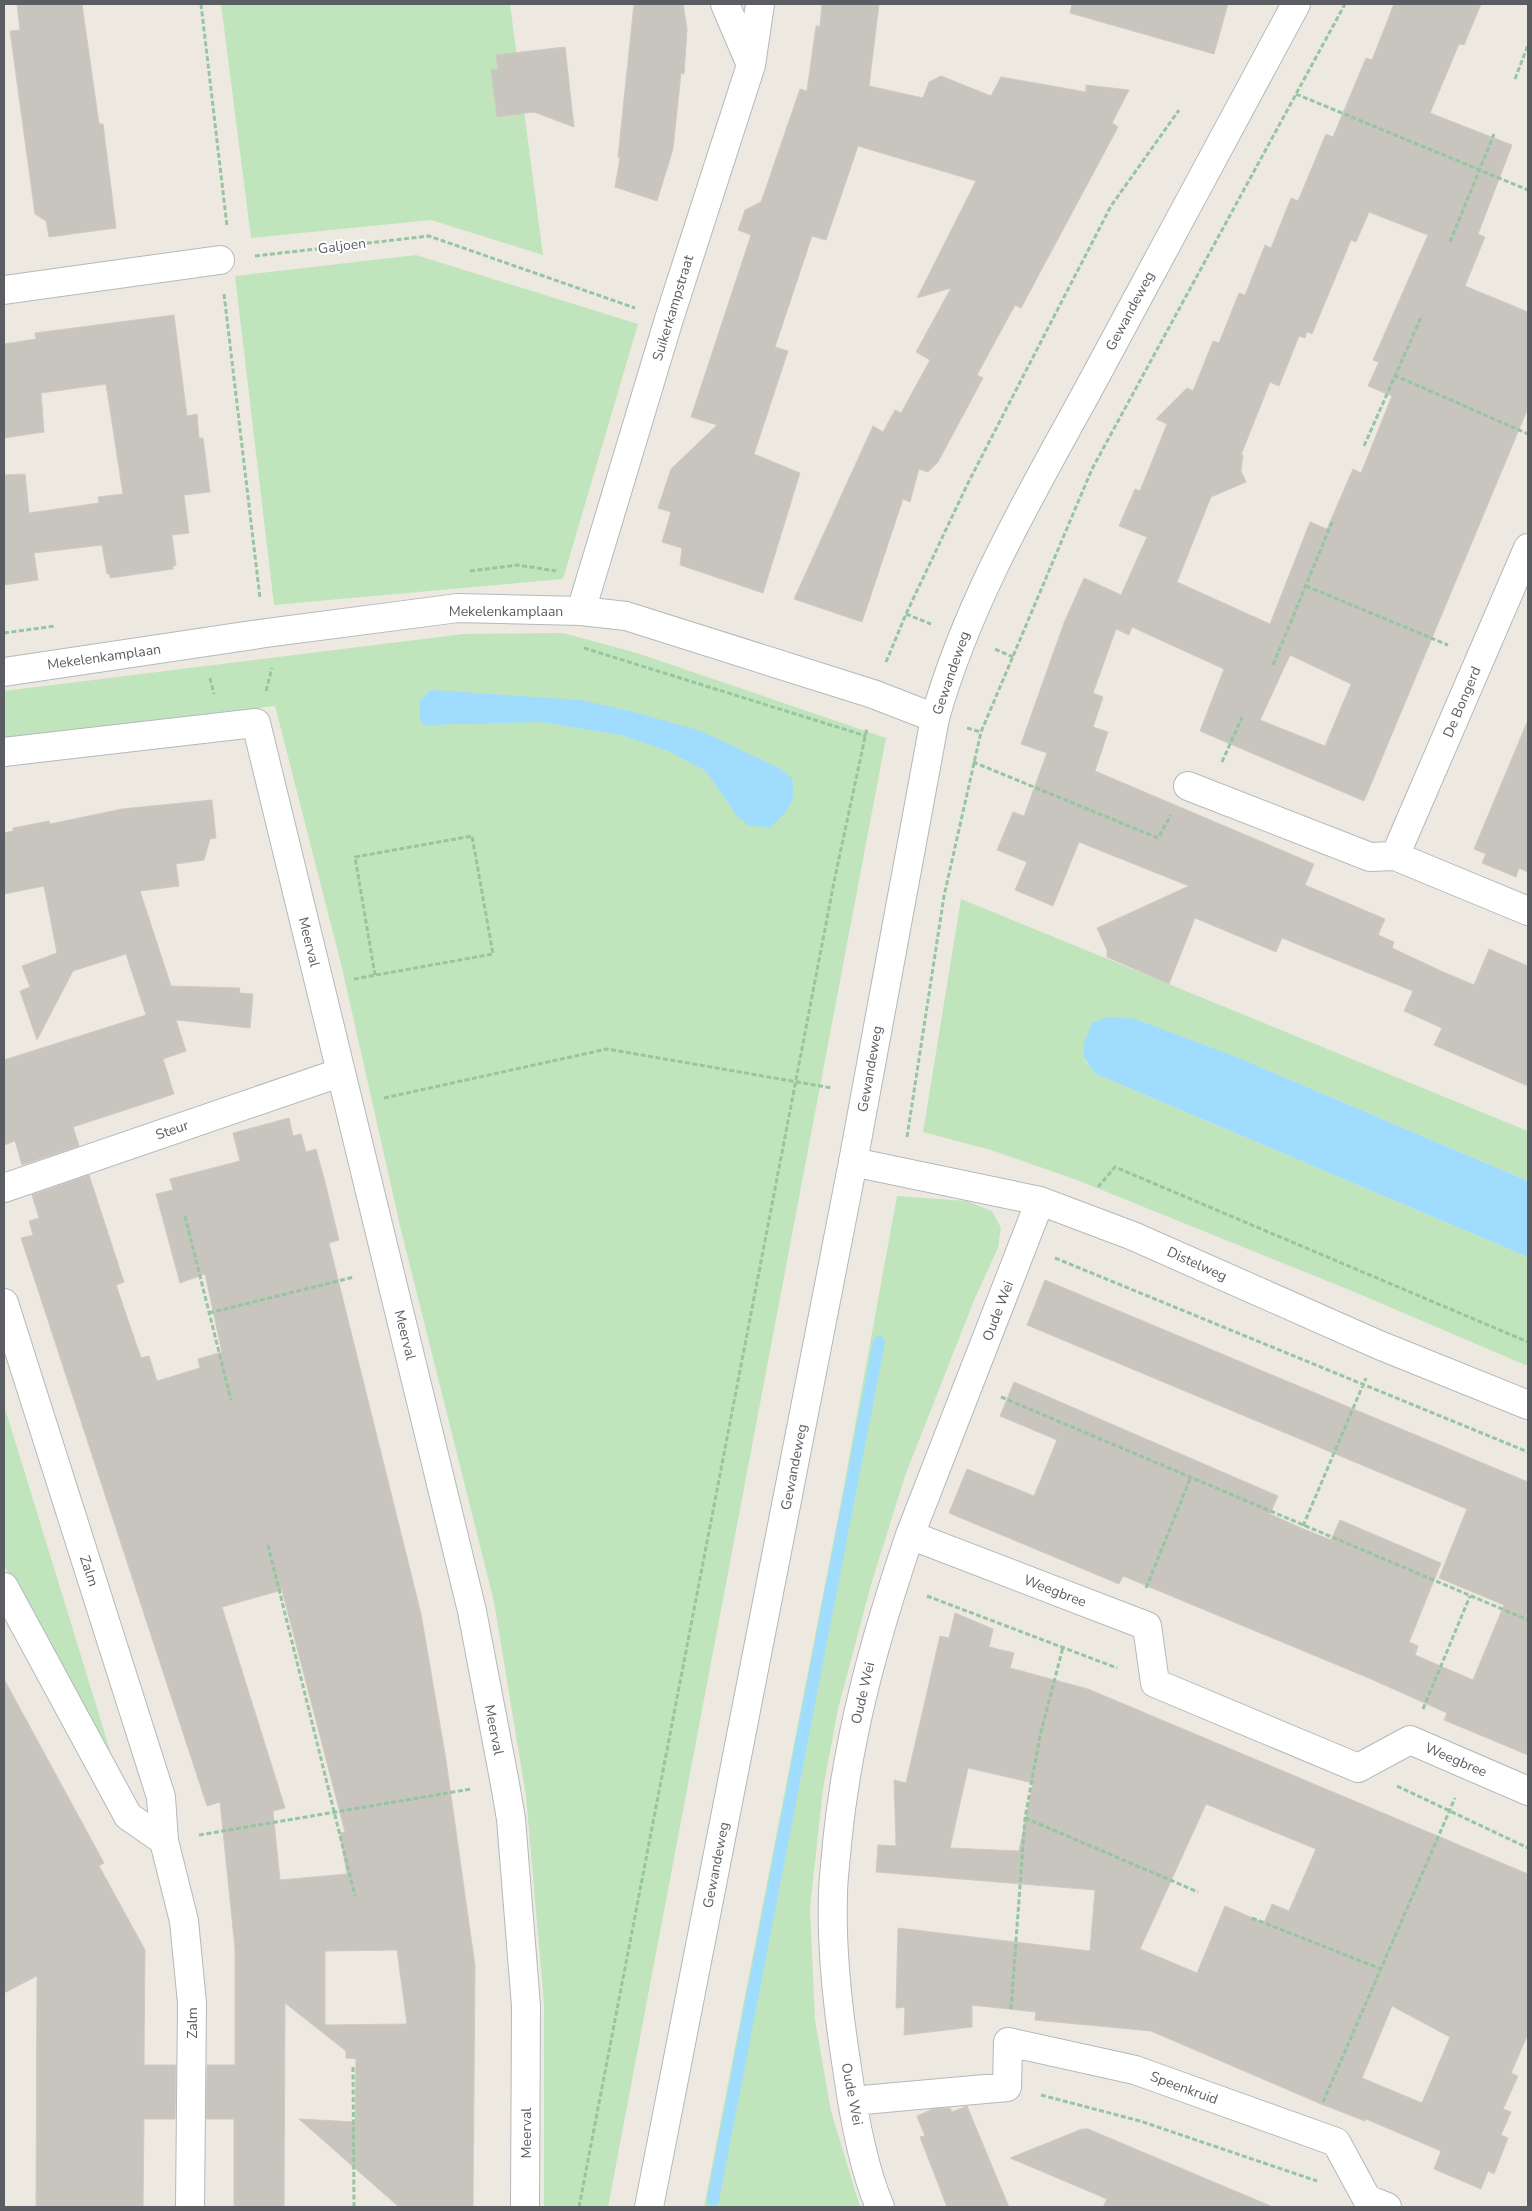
<svg xmlns="http://www.w3.org/2000/svg" width="1532" height="2211" font-family="'Nunito Sans',sans-serif">
	<style>
		.green { fill: #c0e5bd }
		.water { fill: #9fdcfe }
		.lines { fill: none; stroke-linecap: round; stroke-linejoin: round }
		.stream { stroke: #9fdcfe; stroke-width: 12 }
		.building { fill: #c8c4be; stroke: #d1cac0; fill-rule: evenodd }
		.street-casing { stroke: #b4b8bc; stroke-width: 30 }
		.secondary-casing { stroke: #b3b7bc; stroke-width: 30 }
		.path { stroke: #96c5a0; stroke-width: 3; stroke-dasharray: 5 2.5; stroke-linecap: butt }
		.street { stroke: #fff; stroke-width: 28 }
		.secondary { stroke: #fff; stroke-width: 28 }
		.labels { text-anchor: middle; dominant-baseline: central; stroke-width: 4; stroke-linejoin: round; paint-order: stroke }
		.street-label { font-size: 14px; fill: #5a5e62; stroke: #fff }
	</style>
	<rect width="100%" height="100%" fill="#ede9e1"/>
	<path class="green" d="M 221,4 L 510,4 L 543,255 L 431,220 L 251,238 Z
		M 416,255 L 638,324 L 563,579 L 274,605 L 235,276 Z
		M 563,633 L 637,653 L 886,738 L 608,2207 L 544,2207 L 544,2004 L 526,1796 L 494,1602 L 401,1230 L 342,968 L 275,706 L 4,738 L 4,691 L 463,634 Z
		M 961,899 L 1528,1131 L 1528,1181 L 1239,1058 L 1085,1061 L 1096,1074 L 1528,1257 L 1528,1366 L 1352,1291 L 1077,1180 L 991,1150 L 923,1132 Z
		M 897,1196 L 967,1201 L 992,1211 L 1001,1228 L 998,1248 L 975,1298 L 905,1476 L 871,1585 L 838,1709 L 823,1789 L 810,1908 L 815,2020 L 831,2111 L 860,2207 L 704,2207 L 841,1502 Z
		M 4,1405 L 116,1770 L 4,1565 Z"/>
	<path class="water" d="M 431,690 L 581,700 L 630,711 L 701,731 L 779,768 L 792,778 C 797,804 787,812 770,828 L 748,825 L 737,816 L 706,771 L 668,751 L 621,735 L 540,722 L 424,725 L 420,718 L 420,700 Z
		M 1109,1017 L 1135,1019 L 1239,1058 L 1528,1181 L 1528,1257 L 1096,1074 C 1078,1054 1082,1047 1092,1023 Z"/>
	<g class="lines">
		<path class="stream" d="M 713,2200 L 879,1342"/>
	</g>
	<path class="building" d="M 17,4 L 82,4 L 99,124 L 103,124 L 116,228 L 49,237 L 46,221 L 35,214 L 10,31 L 20,30 Z
		M 634,4 L 683,4 L 687,29 L 684,74 L 681,73 L 673,149 L 657,201 L 615,187 L 620,158 L 618,157 Z
		M 822,4 L 879,4 L 869,86 L 923,98 L 929,82 L 941,76 L 991,96 L 1001,77 L 1086,92 L 1086,85 L 1129,90 L 1112,123 L 1118,127 L 1021,308 L 1015,305 L 977,375 L 983,378 L 938,462 L 928,472 L 919,469 L 910,502 L 903,499 L 862,622 L 794,599 L 873,426 L 883,432 L 895,410 L 901,413 L 930,360 L 916,352 L 951,288 L 917,298 L 976,181 L 858,146 L 826,240 L 812,236 L 775,347 L 788,351 L 754,454 L 800,473 L 763,593 L 680,565 L 682,548 L 662,542 L 671,512 L 658,508 L 671,469 L 717,425 L 691,417 L 751,235 L 738,230 L 745,210 L 761,202 L 800,89 L 807,91 L 816,26 L 820,26 Z
		M 1072,4 L 1228,4 L 1214,54 L 1070,13 Z
		M 1394,4 L 1481,4 L 1464,45 L 1459,44 L 1430,113 L 1512,145 L 1478,234 L 1485,237 L 1465,286 L 1528,312 L 1528,408 L 1364,801 L 1200,731 L 1224,669 L 1132,627 L 1129,635 L 1116,629 L 1093,693 L 1103,697 L 1093,727 L 1108,732 L 1095,771 L 1314,864 L 1305,885 L 1385,919 L 1378,935 L 1394,942 L 1392,948 L 1441,971 L 1474,985 L 1489,949 L 1528,966 L 1528,1086 L 1434,1045 L 1442,1028 L 1404,1011 L 1413,991 L 1282,938 L 1276,952 L 1195,918 L 1169,984 L 1107,957 L 1107,950 L 1097,928 L 1189,886 L 1079,842 L 1053,906 L 1015,890 L 1027,862 L 997,850 L 1013,812 L 1024,816 L 1047,753 L 1021,744 L 1064,623 L 1084,578 L 1121,595 L 1147,537 L 1119,526 L 1135,489 L 1140,491 L 1167,424 L 1156,419 L 1187,388 L 1193,391 L 1213,341 L 1219,343 L 1239,293 L 1245,295 L 1265,245 L 1271,248 L 1291,198 L 1298,201 L 1326,134 L 1333,137 L 1366,58 L 1372,60 ZM 1369,212 L 1428,235 L 1373,360 L 1379,362 L 1368,386 L 1392,396 L 1361,473 L 1353,469 L 1327,529 L 1310,522 L 1270,624 L 1177,582 L 1211,497 L 1246,482 L 1241,471 L 1243,455 L 1241,455 L 1270,382 L 1279,386 L 1299,336 L 1305,338 L 1307,332 L 1312,334 L 1351,240 L 1356,242 ZM 1290,655 L 1351,684 L 1325,746 L 1260,720 Z
		M 565,47 L 574,127 L 534,112 L 497,117 L 491,70 L 498,69 L 496,55 Z
		M 174,315 L 187,416 L 197,414 L 199,438 L 203,438 L 210,492 L 184,495 L 189,533 L 172,535 L 176,565 L 173,566 L 173,569 L 110,578 L 110,574 L 107,574 L 102,545 L 34,553 L 38,580 L 4,585 L 4,475 L 25,474 L 29,513 L 99,503 L 98,497 L 123,494 L 106,384 L 41,393 L 44,432 L 4,438 L 4,344 L 36,339 L 35,333 Z
		M 1528,720 L 1528,872 L 1519,868 L 1516,877 L 1482,863 L 1486,854 L 1474,849 Z
		M 212,800 L 216,838 L 210,839 L 204,860 L 176,864 L 179,886 L 140,891 L 171,986 L 240,988 L 239,993 L 253,994 L 250,1028 L 176,1020 L 186,1051 L 163,1059 L 174,1094 L 73,1127 L 79,1146 L 22,1165 L 15,1141 L 4,1145 L 4,1060 L 146,1015 L 126,954 L 73,971 L 37,1040 L 20,991 L 30,987 L 22,966 L 57,953 L 44,886 L 4,894 L 4,833 L 13,831 L 13,828 L 49,821 L 50,824 L 122,809 Z
		M 289,1118 L 293,1136 L 301,1134 L 306,1152 L 316,1149 L 325,1182 L 339,1240 L 329,1243 L 421,1614 L 446,1760 L 475,1966 L 473,2207 L 399,2207 L 299,2119 L 355,2122 L 356,2059 L 346,2058 L 346,2051 L 285,2003 L 284,2207 L 234,2207 L 234,2119 L 206,2119 L 207,2065 L 235,2065 L 235,1948 L 220,1802 L 207,1806 L 21,1238 L 33,1235 L 29,1221 L 39,1218 L 32,1195 L 89,1175 L 124,1282 L 116,1285 L 141,1358 L 149,1356 L 157,1381 L 200,1368 L 198,1359 L 222,1352 L 205,1274 L 180,1283 L 156,1194 L 173,1190 L 170,1179 L 240,1161 L 233,1133 ZM 282,1590 L 345,1832 L 340,1833 L 347,1874 L 280,1880 L 273,1811 L 285,1808 L 222,1607 ZM 397,1950 L 407,2024 L 325,2025 L 325,1951 Z
		M 1045,1280 L 1528,1482 L 1528,1755 L 1444,1720 L 1447,1713 L 1371,1679 L 1123,1576 L 1119,1584 L 949,1513 L 967,1469 L 1034,1496 L 1057,1440 L 1000,1416 L 1014,1382 L 1278,1496 L 1270,1514 L 1301,1528 L 1331,1540 L 1340,1520 L 1441,1563 L 1409,1642 L 1418,1646 L 1415,1655 L 1473,1680 L 1504,1605 L 1439,1578 L 1467,1509 L 1027,1325 Z
		M 955,1613 L 993,1629 L 989,1647 L 1014,1653 L 1010,1668 L 1088,1689 L 1528,1874 L 1528,2034 L 1511,2073 L 1518,2076 L 1503,2109 L 1511,2112 L 1501,2135 L 1508,2138 L 1494,2174 L 1488,2171 L 1481,2189 L 1434,2169 L 1441,2151 L 1366,2119 L 1365,2121 L 1321,2104 L 1151,2031 L 1035,2020 L 1036,2012 L 972,2005 L 972,2027 L 904,2035 L 905,2007 L 896,2008 L 898,1928 L 1090,1951 L 1095,1890 L 876,1872 L 878,1845 L 896,1846 L 894,1780 L 906,1783 L 940,1636 L 949,1638 ZM 968,1768 L 1033,1783 L 1019,1851 L 950,1848 ZM 1206,1804 L 1316,1849 L 1289,1911 L 1272,1904 L 1264,1923 L 1225,1906 L 1197,1973 L 1140,1949 ZM 1392,2006 L 1450,2037 L 1422,2103 L 1362,2078 Z
		M 4,1679 L 104,1863 L 99,1866 L 145,1950 L 144,2065 L 176,2065 L 175,2119 L 144,2119 L 143,2207 L 36,2207 L 37,1976 L 4,1993 Z
		M 967,2106 L 1009,2207 L 947,2207 L 920,2137 L 925,2136 L 917,2116 L 933,2109 L 950,2108 L 952,2112 Z
		M 1082,2129 L 1088,2129 L 1273,2207 L 1103,2207 L 1107,2199 L 1010,2158 Z"/>
	<g class="lines">
		<g class="street-casing">
			<path id="street" d="M 725,4 L 751,65
				M 4,290 L 220,260
				M 581,611 L 669,319 L 751,65 L 760,4
				M 4,672 L 266,633 L 458,608 L 581,611 L 626,616 L 873,694 L 935,718
				M 4,752 L 256,723 L 472,1611 L 505,1784 L 511,1819 L 526,2006 L 525,2207
				M 1188,786 L 1370,857 L 1395,856 L 1528,911
				M 1395,856 L 1528,548
				M 853,1162 L 1040,1201 L 1133,1236 L 1379,1345 L 1528,1405
				M 4,1188 L 339,1073
				M 4,1303 L 161,1797 L 164,1841 L 184,1921 L 192,2003 L 190,2207
				M 910,1535 L 1147,1626 L 1155,1683 L 1358,1768 L 1410,1740 L 1528,1791
				M 4,1587 L 128,1816 L 164,1841
				M 852,2101 L 1007,2087 L 1008,2042 L 1135,2070 L 1336,2142 L 1367,2199 L 1387,2207
				M 880,2207 C 863,2168 853,2111 847,2068 C 838,2011 831,1953 833,1895 C 833,1878 836,1860 837,1843 C 848,1734 875,1638 910,1535 L 1040,1201"/>
		</g>
		<g class="secondary-casing">
			<path id="secondary" d="M 649,2207 L 853,1162 L 935,718 C 968,601 1030,496 1088,390 C 1157,261 1227,133 1296,4"/>
		</g>
		<path class="path" d="M 201,4 L 227,226
			M 1515,79 L 1528,45
			M 1296,94 L 1528,190
			M 1450,242 L 1494,134
			M 255,256 L 429,236 L 635,308
			M 224,294 L 260,598
			M 1394,375 L 1528,434
			M 1364,446 L 1422,315
			M 470,571 L 518,565 L 556,571
			M 1306,586 L 1448,645
			M 906,614 L 931,624
			M 4,633 L 55,626
			M 584,648 L 866,736
			M 995,649 L 1013,657
			M 886,662 L 906,614 L 968,483 L 1111,206 L 1179,110
			M 1273,665 L 1332,522
			M 210,678 L 214,694
			M 266,691 L 272,668
			M 967,728 L 981,732
			M 973,762 L 1158,838 L 1171,815
			M 1222,762 L 1242,717
			M 354,979 L 493,954 L 472,836 L 355,857 L 375,975
			M 384,1098 L 607,1049 L 832,1088
			M 907,1137 L 944,896 L 981,732 L 1092,469 L 1345,4
			M 1098,1187 L 1115,1167 L 1528,1342
			M 185,1216 L 231,1400
			M 1055,1258 L 1528,1452
			M 209,1313 L 354,1277
			M 1001,1397 L 1528,1620
			M 1303,1526 L 1366,1378
			M 268,1545 L 355,1896
			M 1146,1588 L 1190,1479
			M 927,1596 L 1117,1668
			M 1423,1709 L 1470,1596
			M 1397,1786 L 1528,1848
			M 1025,1818 L 1198,1892
			M 199,1835 L 471,1789
			M 1252,1918 L 1381,1969
			M 1011,2009 L 1025,1818 L 1040,1736 L 1063,1647
			M 353,2067 L 354,2207
			M 1041,2095 L 1140,2121 L 1317,2181
			M 1323,2102 L 1455,1798
			M 579,2207 L 835,877 L 867,728"/>
		<use href="#street" class="street"/>
		<use href="#secondary" class="secondary"/>
	</g>
	<g class="labels">
		<g class="street-label">
			<text transform="translate(342 246) rotate(-7)">Galjoen</text>
			<text transform="translate(673 308) rotate(-73)">Suikerkampstraat</text>
			<text transform="translate(1130 311) rotate(-62)">Gewandeweg</text>
			<text x="506" y="611">Mekelenkamplaan</text>
			<text transform="translate(104 657) rotate(-8)">Mekelenkamplaan</text>
			<text transform="translate(951 673) rotate(-71)">Gewandeweg</text>
			<text transform="translate(1462 702) rotate(-67)">De Bongerd</text>
			<text transform="translate(309 942) rotate(76)">Meerval</text>
			<text transform="translate(870 1069) rotate(-80)">Gewandeweg</text>
			<text transform="translate(172 1130) rotate(-19)">Steur</text>
			<text transform="translate(1197 1264) rotate(24)">Distelweg</text>
			<text transform="translate(998 1311) rotate(-69)">Oude Wei</text>
			<text transform="translate(405 1335) rotate(76)">Meerval</text>
			<text transform="translate(794 1467) rotate(-79)">Gewandeweg</text>
			<text transform="translate(89 1571) rotate(72)">Zalm</text>
			<text transform="translate(1055 1591) rotate(21)">Weegbree</text>
			<text transform="translate(863 1693) rotate(-77)">Oude Wei</text>
			<text transform="translate(494 1730) rotate(79)">Meerval</text>
			<text transform="translate(1456 1760) rotate(23)">Weegbree</text>
			<text transform="translate(716 1865) rotate(-79)">Gewandeweg</text>
			<text transform="translate(192 2023) rotate(-90)">Zalm</text>
			<text transform="translate(1184 2088) rotate(20)">Speenkruid</text>
			<text transform="translate(852 2094) rotate(79)">Oude Wei</text>
			<text transform="translate(526 2133) rotate(-90)">Meerval</text>
		</g>
	</g>
	<rect width="1532" height="2211" fill="none" stroke="#5a5e62" stroke-width="10"/>
</svg>
